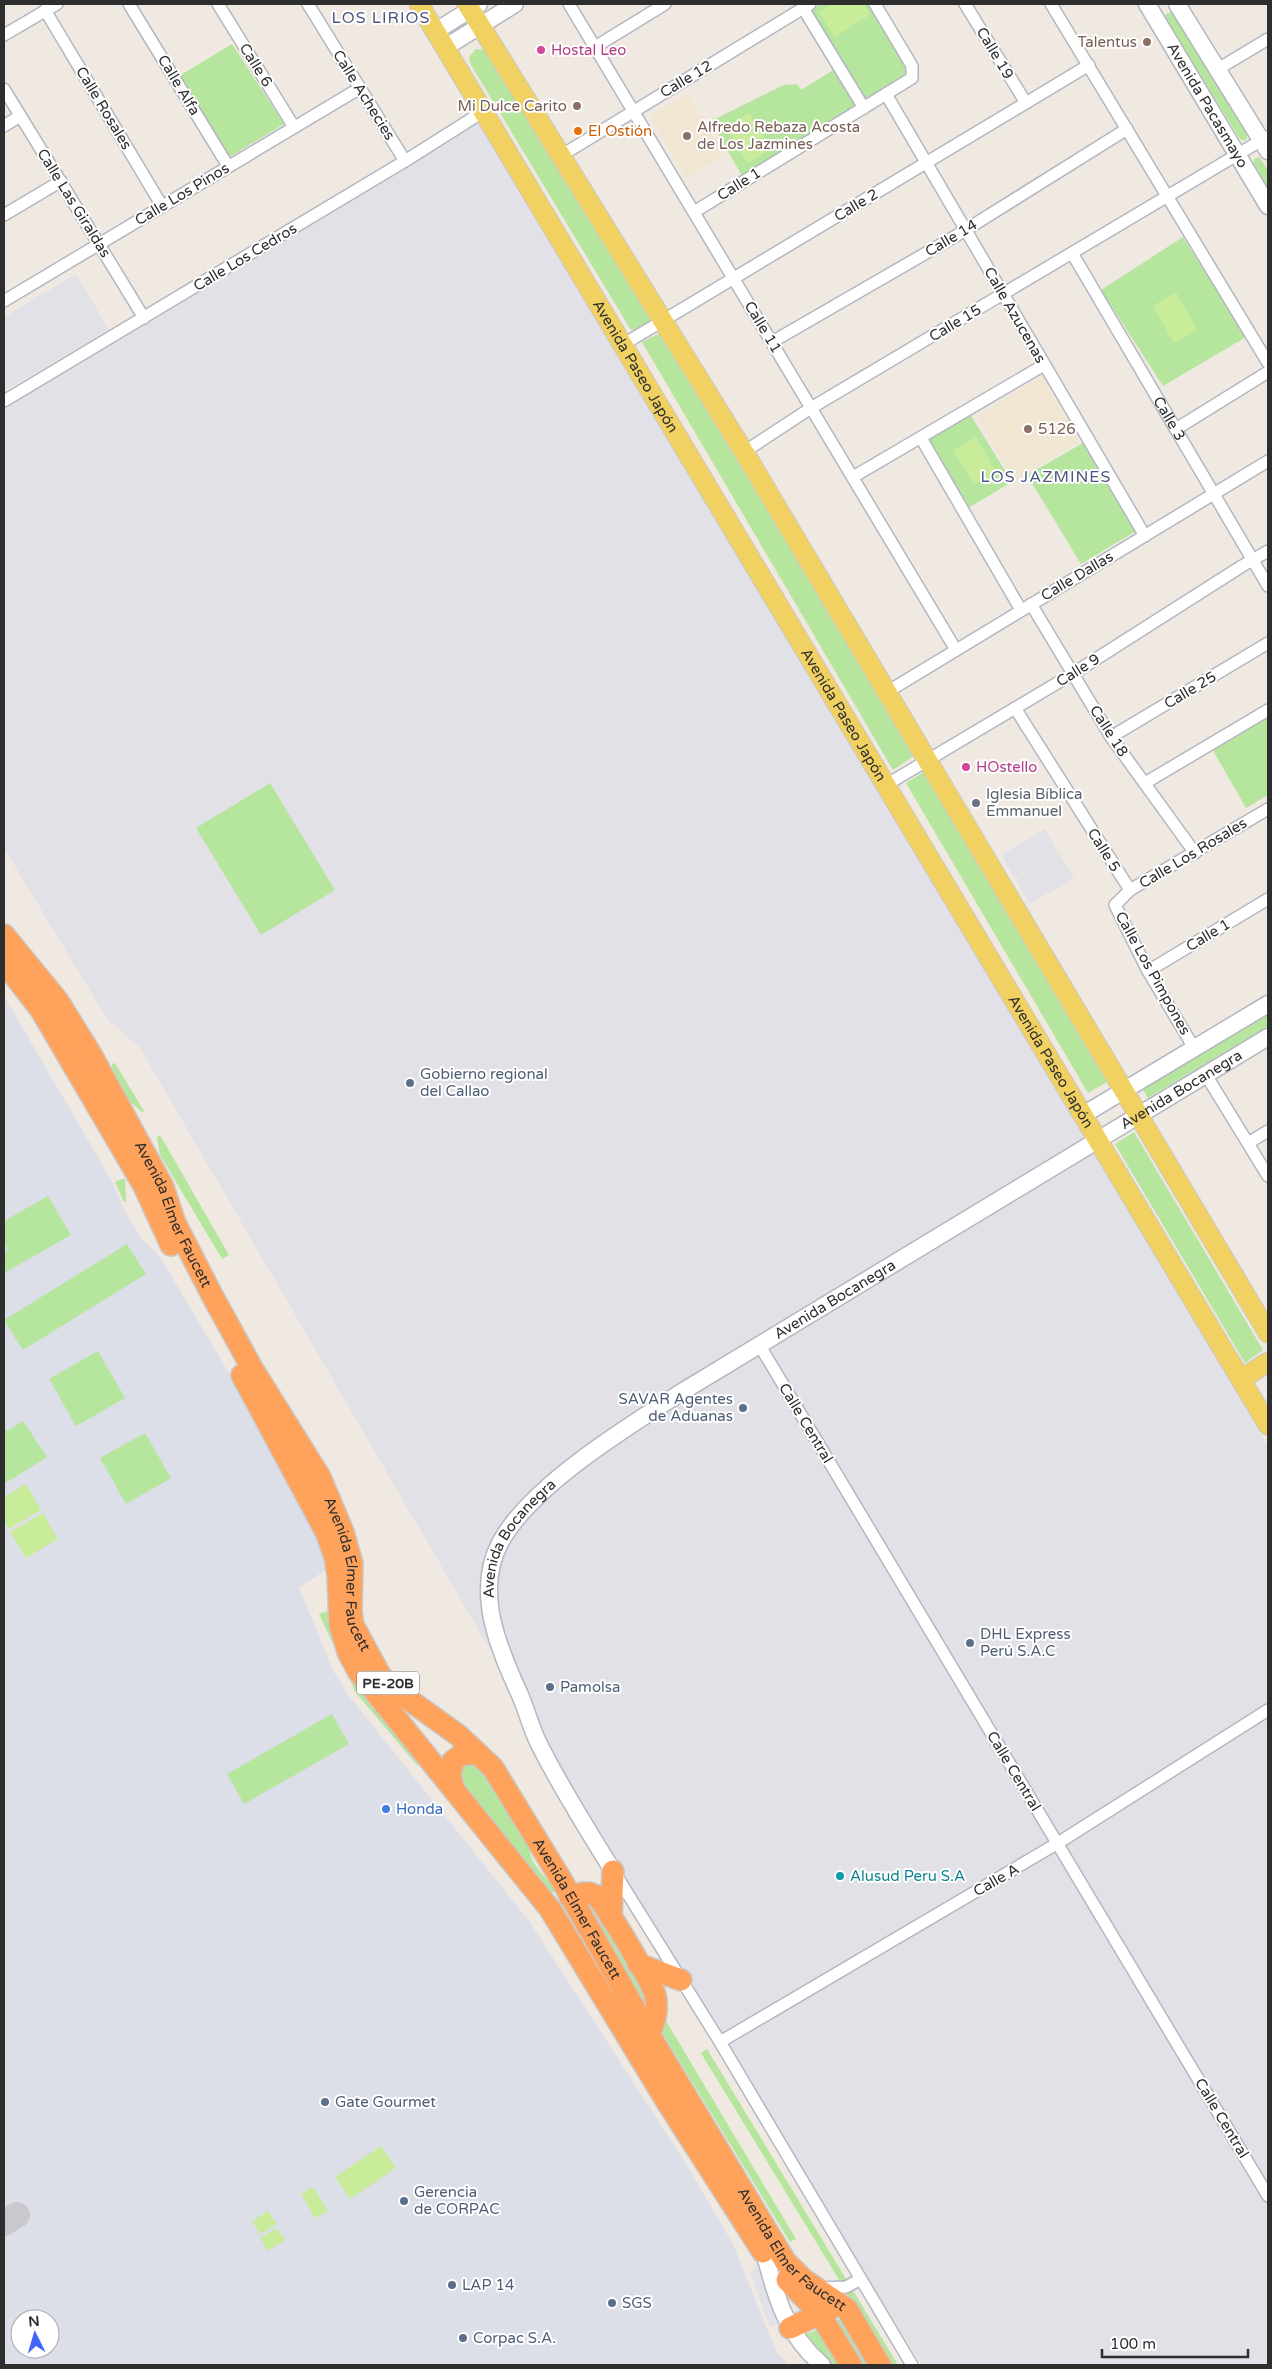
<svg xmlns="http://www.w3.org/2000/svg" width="1272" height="2369" font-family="'Varela Round',sans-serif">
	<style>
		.industrial { fill: #e3e1e8 }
		.education { fill: #f0e6d1 }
		.airport { fill: #dcdee8; fill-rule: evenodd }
		.green { fill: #b6e59e }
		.pitch { fill: #c9ec9a }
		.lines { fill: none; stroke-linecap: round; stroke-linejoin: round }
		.taxiway { stroke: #c9c8cc; stroke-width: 26 }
		.street-casing { stroke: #b4b7c1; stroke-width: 14 }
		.secondary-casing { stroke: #b4b7c1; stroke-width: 19 }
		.primary-casing { stroke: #c9c9c9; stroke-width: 21 }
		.highway-casing { stroke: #c9c9c9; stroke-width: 24 }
		.street { stroke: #fff; stroke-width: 11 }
		.secondary { stroke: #fff; stroke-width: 16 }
		.primary { stroke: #f2d163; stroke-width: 19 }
		.highway { stroke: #ffa35c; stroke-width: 21 }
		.education-dot { fill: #8d6e63; stroke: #fff; stroke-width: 2 }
		.hotel-dot { fill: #d1479c; stroke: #fff; stroke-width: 2 }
		.food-dot { fill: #e8710a; stroke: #fff; stroke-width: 2 }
		.worship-dot { fill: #6b7280; stroke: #fff; stroke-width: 2 }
		.service-dot { fill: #5c6f8a; stroke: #fff; stroke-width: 2 }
		.shop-dot { fill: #3f7fe0; stroke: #fff; stroke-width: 2 }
		.culture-dot { fill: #0f9aa8; stroke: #fff; stroke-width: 2 }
		.labels { text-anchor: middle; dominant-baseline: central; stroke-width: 4; stroke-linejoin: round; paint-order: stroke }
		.shield { fill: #fff; stroke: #6d6d6d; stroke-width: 1 }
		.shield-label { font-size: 14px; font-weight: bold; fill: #2e2e2e }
		.education-label { font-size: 15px; fill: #785e54; stroke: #fff; text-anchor: end }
		.hotel-label { font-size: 15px; fill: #b23c85; stroke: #fff; text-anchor: start }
		.street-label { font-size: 15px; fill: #2e2e2e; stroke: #fff }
		.food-label { font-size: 15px; fill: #c56008; stroke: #fff; text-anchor: start }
		.worship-label { font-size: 15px; fill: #5b616d; stroke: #fff; text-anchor: start }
		.service-label { font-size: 15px; fill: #4e5e75; stroke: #fff; text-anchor: start }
		.shop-label { font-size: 15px; fill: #366cbe; stroke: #fff; text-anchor: start }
		.culture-label { font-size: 15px; fill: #0d838f; stroke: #fff; text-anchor: start }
		.neighbourhood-label { font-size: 16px; letter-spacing: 1px; fill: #4d5680; stroke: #fff }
	</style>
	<rect width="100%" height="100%" fill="#efe9e1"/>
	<path class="industrial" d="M 478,121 L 972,943 L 1268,1447 L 1268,2365 L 922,2365 L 643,1913 L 140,1048 L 107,1019 L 4,848 L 4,403 Z
		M 76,274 L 109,330 L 4,391 L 4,317 Z
		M 1045,829 L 1059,854 L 1015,879 L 1001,855 Z
		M 1060,854 L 1074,878 L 1030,904 L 1016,880 Z
		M 757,2258 L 781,2323 L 770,2327 L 750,2273 L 755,2269 Z"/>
	<path class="education" d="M 687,94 L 724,155 L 686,178 L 650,116 Z
		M 1042,376 L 1079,442 L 1014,481 L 977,416 Z"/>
	<path class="airport" d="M 4,996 L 113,1183 L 124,1210 L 135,1228 L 140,1237 L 160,1257 L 290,1476 L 330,1567 L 299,1588 L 334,1672 L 349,1696 L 529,1921 L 683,2159 L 733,2244 L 776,2351 L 789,2365 L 4,2365 ZM 20,2319 L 50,2319 L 50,2349 L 20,2349 Z"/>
	<path class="green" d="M 821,4 L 870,4 L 910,73 L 869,103 L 810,11 Z
		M 1172,12 L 1247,133 L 1247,138 L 1244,141 L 1240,139 L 1165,19 L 1166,14 Z
		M 232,44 L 284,124 L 228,158 L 179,76 Z
		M 476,49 L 486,50 L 652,318 L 651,322 L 636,330 L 631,330 L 471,65 L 469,57 Z
		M 835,69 L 859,106 L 742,176 L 711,121 L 784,85 L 797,84 L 801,90 Z
		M 1259,157 L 1268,170 L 1268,188 L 1253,163 L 1254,159 Z
		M 1183,237 L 1246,337 L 1163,386 L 1101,290 Z
		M 660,333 L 915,755 L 893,770 L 642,342 Z
		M 970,414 L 1012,482 L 968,508 L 928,438 Z
		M 1083,443 L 1136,531 L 1081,564 L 1027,475 Z
		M 1268,715 L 1268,795 L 1246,808 L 1211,747 Z
		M 924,772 L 1107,1082 L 1088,1093 L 906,783 Z
		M 270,783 L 335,890 L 261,935 L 196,828 Z
		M 1268,1014 L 1268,1026 L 1148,1098 L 1143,1089 Z
		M 115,1063 L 144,1111 L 142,1112 C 128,1101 110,1084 112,1064 Z
		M 1134,1132 L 1263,1350 L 1245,1363 L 1115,1144 Z
		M 160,1135 L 229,1255 L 222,1259 L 160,1155 L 157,1137 Z
		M 125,1178 L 126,1201 L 124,1202 L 115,1182 Z
		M 48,1196 L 71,1235 L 4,1273 L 4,1252 L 8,1250 L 4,1242 L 4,1221 Z
		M 127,1244 L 146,1274 L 23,1350 L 4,1320 Z
		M 98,1351 L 125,1398 L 76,1426 L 49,1379 Z
		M 23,1421 L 47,1457 L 4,1484 L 4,1427 L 7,1431 Z
		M 145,1433 L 171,1478 L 126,1504 L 100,1458 Z
		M 328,1611 L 333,1613 L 425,1761 L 417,1765 L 356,1693 L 319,1614 Z
		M 332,1714 L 349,1744 L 244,1804 L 227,1774 Z
		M 467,1764 L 476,1764 L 486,1771 L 530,1847 C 529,1865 547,1877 556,1890 L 547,1897 L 457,1782 L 461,1768 Z
		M 587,1897 L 594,1900 L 796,2239 L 790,2242 L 584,1905 Z
		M 707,2049 L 898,2365 L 891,2365 L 701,2053 Z
		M 840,2319 L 868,2365 L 861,2365 L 835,2324 Z
		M 819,2330 L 842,2365 L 825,2365 L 802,2335 Z"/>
	<path class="pitch" d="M 833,4 L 864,4 L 870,15 L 834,37 L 819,12 Z
		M 749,113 L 771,149 L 748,163 L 726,127 Z
		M 1176,292 L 1198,330 L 1174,343 L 1153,306 Z
		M 976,437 L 996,472 L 974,485 L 953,450 Z
		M 26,1484 L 41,1510 L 9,1529 L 4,1520 L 4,1497 Z
		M 43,1513 L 58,1539 L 26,1558 L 10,1532 Z
		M 381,2146 L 396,2168 L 350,2199 L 335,2177 Z
		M 313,2187 L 328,2211 L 315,2218 L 301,2194 Z
		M 268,2211 L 277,2224 L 260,2234 L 252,2221 Z
		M 277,2228 L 285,2240 L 268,2251 L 260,2238 Z"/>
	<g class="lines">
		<path class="taxiway" d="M 4,2223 L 17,2215"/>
		<g class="street-casing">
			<g id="street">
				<path d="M 129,4 L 228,166"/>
				<path d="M 218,4 L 294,127"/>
				<path d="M 308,4 L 405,161"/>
				<path d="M 569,4 L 956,650"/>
				<path d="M 965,4 L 1026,103"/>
				<path d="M 1051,4 L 1268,363"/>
				<path d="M 803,8 L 864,108"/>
				<path d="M 45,10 L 162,206"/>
				<path d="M 4,35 L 57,4"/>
				<path d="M 595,47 L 665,4"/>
				<path d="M 1218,69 L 1268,39"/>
				<path d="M 4,89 L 144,318"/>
				<path d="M 886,94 L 1145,536"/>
				<path d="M 4,126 L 20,116"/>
				<path d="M 562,155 L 810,4"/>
				<path d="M 694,212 L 912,78 L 912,66 L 875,4"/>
				<path d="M 4,215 L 61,181"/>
				<path id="s1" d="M 1072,253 L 1268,586"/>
				<path d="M 4,301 L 360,88"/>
				<path d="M 772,342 L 959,234 L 1127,129"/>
				<path d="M 624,344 L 1089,65"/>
				<path d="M 4,401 L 405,161 L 484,111"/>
				<path d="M 1176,429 L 1268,372"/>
				<path d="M 921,438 L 1021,610"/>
				<path d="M 744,452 L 811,408 L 1267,137"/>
				<path d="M 853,477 L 1044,365"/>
				<path d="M 1031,604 L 1111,737 L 1195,853"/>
				<path d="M 887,692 L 1268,461"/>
				<path d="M 1015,708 L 1130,890"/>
				<path d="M 1111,737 L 1268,643"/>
				<path d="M 1145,783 L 1268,710"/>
				<path d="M 886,785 L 1074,673 L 1242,566 L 1268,551"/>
				<path d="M 1148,971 L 1268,899"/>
				<path d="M 1194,1048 L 1148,971 L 1115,905 L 1130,890 L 1268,809"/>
				<path d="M 1206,1075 L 1268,1176"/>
				<path d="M 1248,1143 L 1268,1131"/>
				<path d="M 760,1346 L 1268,2196"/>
				<path d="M 616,1875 L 720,2042 L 912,2365"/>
				<path d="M 720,2042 L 1058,1843 L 1268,1710"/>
				<path d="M 820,2288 L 846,2287 L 859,2280"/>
			</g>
		</g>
		<g class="secondary-casing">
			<g id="secondary">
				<path id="s2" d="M 1147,4 L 1268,206"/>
				<path d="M 1177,4 L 1268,151"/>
				<path d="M 436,31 L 479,4"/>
				<path d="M 446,47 L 515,4"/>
				<path d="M 1083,1115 L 1268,1004"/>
				<path id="s3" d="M 613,1871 C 587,1829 561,1788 539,1744 C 531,1728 527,1711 520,1695 C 499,1649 474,1592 500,1543 C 530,1486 630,1425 685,1390 L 1268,1037"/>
				<path d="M 765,2255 C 776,2298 787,2335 822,2365"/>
			</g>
		</g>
		<g class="primary-casing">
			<g id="primary">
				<path id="s4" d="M 419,4 L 1268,1425"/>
				<path d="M 467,4 L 744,452 L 1268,1333"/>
				<path d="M 1241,1379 L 1268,1362"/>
			</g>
		</g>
		<g class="highway-casing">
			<g id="highway">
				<path id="s5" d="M 4,935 L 58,1001 L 92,1056 L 163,1187 L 175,1223 L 213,1297 L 252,1368 L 320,1477 L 343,1532 L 352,1564 L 351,1611 L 353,1625 L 380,1675 L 391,1687 L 458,1735 L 493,1768 L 562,1881 L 649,2034 L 785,2261 L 804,2280 L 847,2309 L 880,2365"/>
				<path d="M 4,962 L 41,1010 L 144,1186 L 171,1245"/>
				<path d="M 242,1375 L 326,1532 L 335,1557 L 338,1576 L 340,1625 L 348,1652 L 358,1671 L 550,1909 L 667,2102 L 763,2252"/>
				<path d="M 454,1790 L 450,1775 L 453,1761 L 461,1755 L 477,1753"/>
				<path d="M 570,1897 C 578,1894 588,1890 596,1896 C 604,1902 653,1984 655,1995 C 659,2011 654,2029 643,2041"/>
				<path d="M 611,1918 L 613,1871"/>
				<path d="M 638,1964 L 681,1980"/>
				<path d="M 787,2280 L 819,2313 L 851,2365"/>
				<path d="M 790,2328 L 832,2308"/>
			</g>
		</g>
		<use href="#street" class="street"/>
		<use href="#secondary" class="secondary"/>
		<use href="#primary" class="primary"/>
		<use href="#highway" class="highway"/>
	</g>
	<g class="education-dot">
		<circle cx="1147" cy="42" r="5"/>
		<circle cx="577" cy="106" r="5"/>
		<circle cx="687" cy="136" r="5"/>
		<circle cx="1028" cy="429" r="5"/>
	</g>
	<g class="hotel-dot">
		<circle cx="541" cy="50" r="5"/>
		<circle cx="966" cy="767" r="5"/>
	</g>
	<circle class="food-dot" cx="578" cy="131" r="5"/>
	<circle class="worship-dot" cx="976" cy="803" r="5"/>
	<g class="service-dot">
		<circle cx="410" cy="1083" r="5"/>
		<circle cx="743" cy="1408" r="5"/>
		<circle cx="970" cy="1643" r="5"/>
		<circle cx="550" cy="1687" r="5"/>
		<circle cx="325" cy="2102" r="5"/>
		<circle cx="404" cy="2201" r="5"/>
		<circle cx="452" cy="2285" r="5"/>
		<circle cx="612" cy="2303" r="5"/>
		<circle cx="463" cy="2338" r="5"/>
	</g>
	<circle class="shop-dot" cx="386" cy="1809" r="5"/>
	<circle class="culture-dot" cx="840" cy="1876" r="5"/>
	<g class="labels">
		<rect class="shield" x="357" y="1671.5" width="62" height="23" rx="4"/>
		<g class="shield-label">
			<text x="388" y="1683">PE-20B</text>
		</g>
		<g class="education-label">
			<text x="1137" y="42">Talentus</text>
			<text x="567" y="106">Mi Dulce Carito</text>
			<text x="697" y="127" text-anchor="start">Alfredo Rebaza Acosta<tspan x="697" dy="17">de Los Jazmines</tspan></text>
			<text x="1038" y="429" text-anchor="start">5126</text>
		</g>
		<g class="hotel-label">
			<text x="551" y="50">Hostal Leo</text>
			<text x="976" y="767">HOstello</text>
		</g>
		<g class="street-label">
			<text transform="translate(995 53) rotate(59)">Calle 19</text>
			<text transform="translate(256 65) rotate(58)">Calle 6</text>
			<text transform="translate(686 79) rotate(-31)">Calle 12</text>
			<text transform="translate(179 85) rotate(59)">Calle Alfa</text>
			<text transform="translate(364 95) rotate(58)">Calle Achecies</text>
			<text stroke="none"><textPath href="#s2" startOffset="118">Avenida Pacasmayo</textPath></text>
			<text transform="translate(104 108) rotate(59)">Calle Rosales</text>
			<text transform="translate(739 184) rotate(-32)">Calle 1</text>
			<text transform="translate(182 194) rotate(-31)">Calle Los Pinos</text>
			<text transform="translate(74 203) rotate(58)">Calle Las Giraldas</text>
			<text transform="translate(856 205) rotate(-31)">Calle 2</text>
			<text transform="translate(951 238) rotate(-31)">Calle 14</text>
			<text transform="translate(245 257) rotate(-31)">Calle Los Cedros</text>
			<text transform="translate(1015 315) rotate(60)">Calle Azucenas</text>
			<text transform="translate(955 323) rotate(-31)">Calle 15</text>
			<text transform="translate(763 327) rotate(59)">Calle 11</text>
			<text stroke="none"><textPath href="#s4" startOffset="422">Avenida Paseo Japón</textPath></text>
			<text stroke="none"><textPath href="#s1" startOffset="192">Calle 3</textPath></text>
			<text transform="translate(1077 576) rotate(-31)">Calle Dallas</text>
			<text transform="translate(1078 670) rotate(-32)">Calle 9</text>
			<text transform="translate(1190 690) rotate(-31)">Calle 25</text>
			<text stroke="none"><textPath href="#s4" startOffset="828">Avenida Paseo Japón</textPath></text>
			<text transform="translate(1109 731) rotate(57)">Calle 18</text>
			<text transform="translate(1104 850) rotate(58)">Calle 5</text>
			<text transform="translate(1193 853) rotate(-31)">Calle Los Rosales</text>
			<text transform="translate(1208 935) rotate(-31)">Calle 1</text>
			<text transform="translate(1153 973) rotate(61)">Calle Los Pimpones</text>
			<text stroke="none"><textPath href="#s4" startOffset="1232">Avenida Paseo Japón</textPath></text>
			<text stroke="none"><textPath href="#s3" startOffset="1181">Avenida Bocanegra</textPath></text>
			<text stroke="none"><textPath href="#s5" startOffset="328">Avenida Elmer Faucett</textPath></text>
			<text stroke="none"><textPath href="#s3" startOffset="776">Avenida Bocanegra</textPath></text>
			<text transform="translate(806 1423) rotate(59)">Calle Central</text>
			<text stroke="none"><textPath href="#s3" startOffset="371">Avenida Bocanegra</textPath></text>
			<text stroke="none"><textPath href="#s5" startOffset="732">Avenida Elmer Faucett</textPath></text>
			<text transform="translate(1014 1771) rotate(59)">Calle Central</text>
			<text transform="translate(996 1880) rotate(-30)">Calle A</text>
			<text stroke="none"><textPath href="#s5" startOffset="1151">Avenida Elmer Faucett</textPath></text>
			<text transform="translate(1222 2118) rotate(59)">Calle Central</text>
			<text stroke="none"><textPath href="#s5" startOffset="1556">Avenida Elmer Faucett</textPath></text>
		</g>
		<g class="food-label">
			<text x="588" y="131">El Ostión</text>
		</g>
		<g class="worship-label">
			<text x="986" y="794">Iglesia Bíblica<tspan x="986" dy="17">Emmanuel</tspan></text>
		</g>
		<g class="service-label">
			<text x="420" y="1074">Gobierno regional<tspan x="420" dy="17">del Callao</tspan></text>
			<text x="733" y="1399" text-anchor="end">SAVAR Agentes<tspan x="733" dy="17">de Aduanas</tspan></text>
			<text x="980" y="1634">DHL Express<tspan x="980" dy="17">Perú S.A.C</tspan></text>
			<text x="560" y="1687">Pamolsa</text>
			<text x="335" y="2102">Gate Gourmet</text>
			<text x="414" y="2192">Gerencia<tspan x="414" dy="17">de CORPAC</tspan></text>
			<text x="462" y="2285">LAP 14</text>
			<text x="622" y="2303">SGS</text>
			<text x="473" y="2338">Corpac S.A.</text>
		</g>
		<g class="shop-label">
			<text x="396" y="1809">Honda</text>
		</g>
		<g class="culture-label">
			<text x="850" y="1876">Alusud Peru S.A</text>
		</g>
		<g class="neighbourhood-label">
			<text x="381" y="18">LOS LIRIOS</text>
			<text x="1046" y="477">LOS JAZMINES</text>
		</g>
	</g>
	<rect width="1272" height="2369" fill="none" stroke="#2e2e2e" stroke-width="10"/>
	<g transform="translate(35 2334) rotate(355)"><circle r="24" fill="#ffffff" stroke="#ababab"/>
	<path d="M0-4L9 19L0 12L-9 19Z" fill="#4264fb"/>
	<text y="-8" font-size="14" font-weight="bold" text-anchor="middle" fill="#2e2e2e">N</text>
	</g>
	<path d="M1102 2349v8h146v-8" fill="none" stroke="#2e2e2e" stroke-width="2.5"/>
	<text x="1110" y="2349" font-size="15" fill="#2e2e2e" stroke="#ffffff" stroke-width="4" paint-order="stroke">100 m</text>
</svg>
